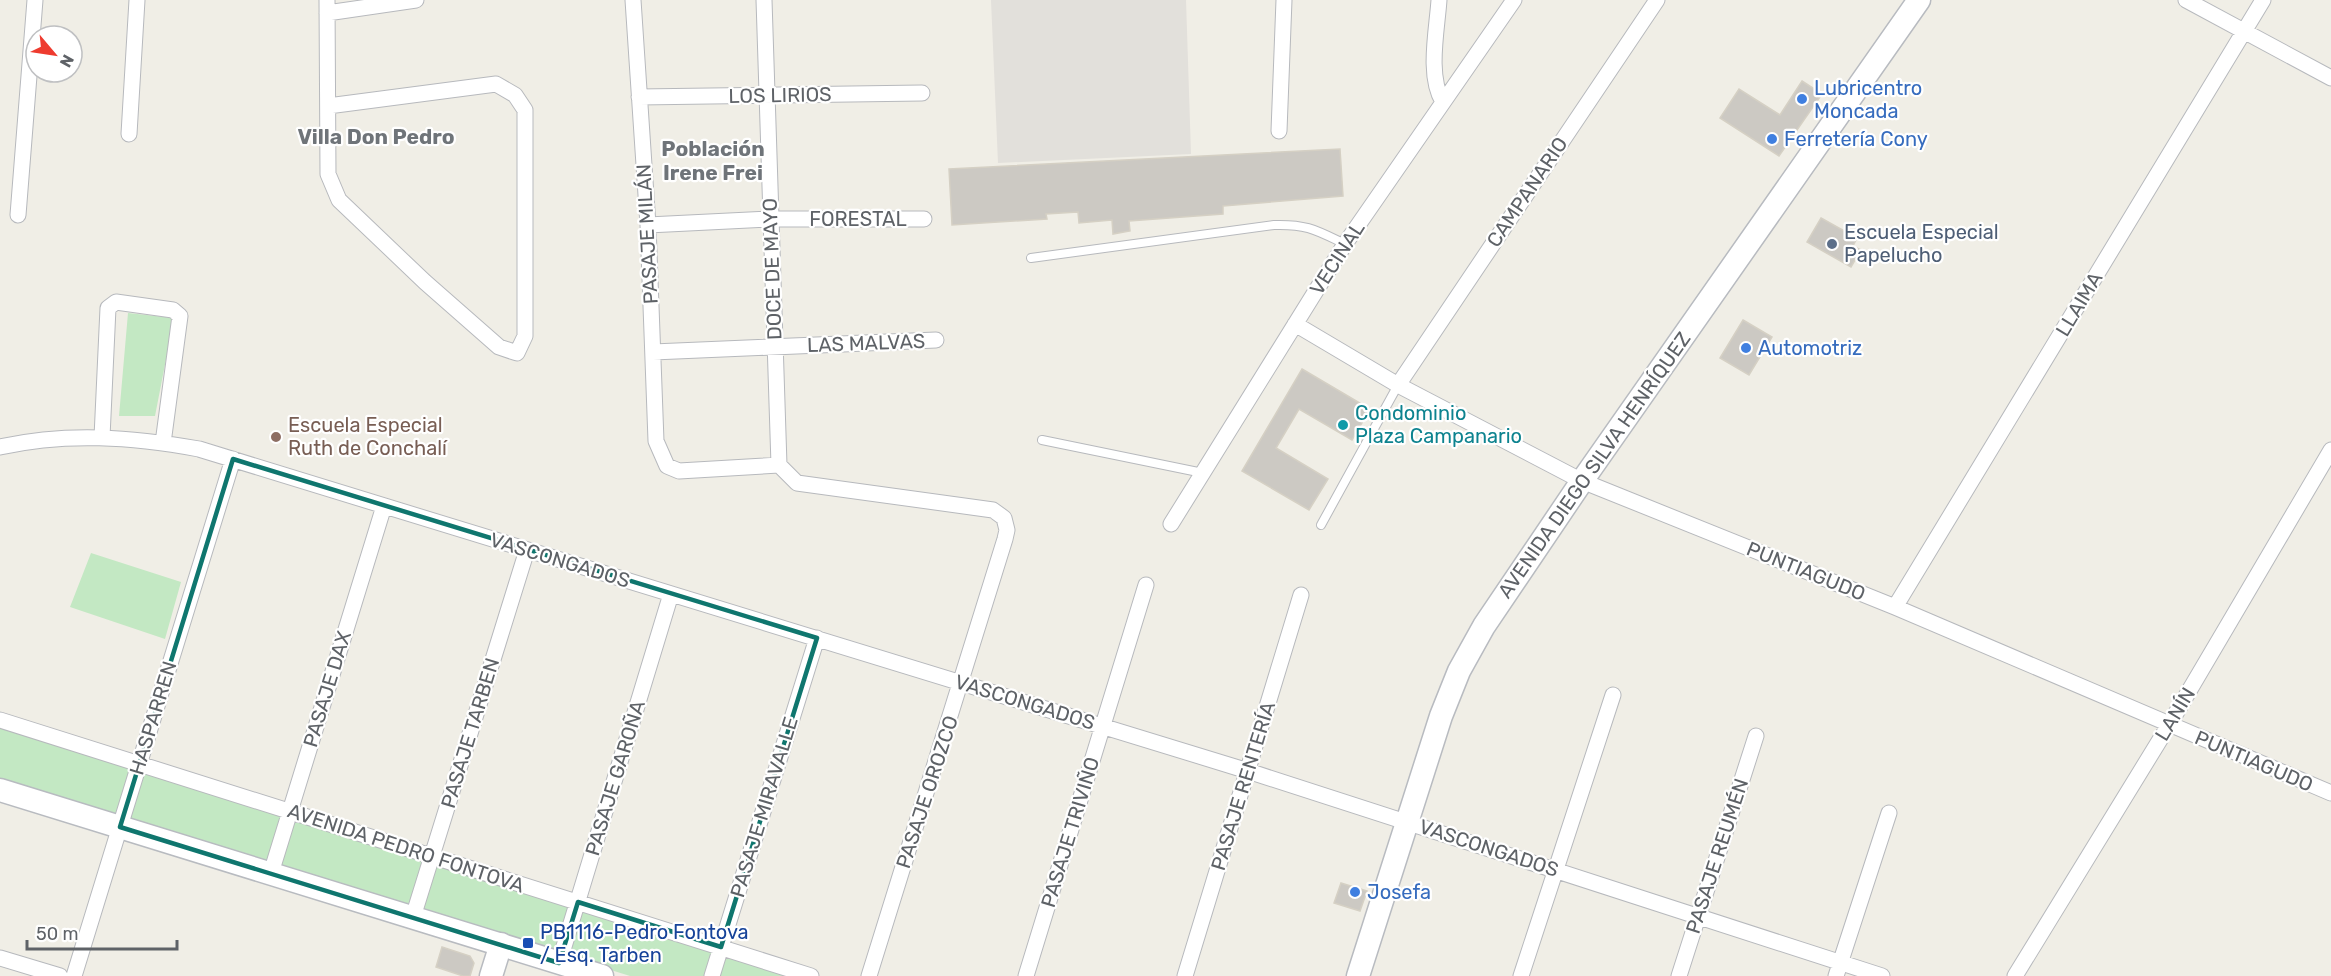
<svg xmlns="http://www.w3.org/2000/svg" width="2331" height="976" font-family="Rubik,sans-serif">
	<style>
		.industrial { fill: #e2e0db }
		.green { fill: #c3e8c3 }
		.building { fill: #ccc9c3; stroke: #d5d0c4; stroke-width: 1.5 }
		.lines { fill: none; stroke-linecap: round; stroke-linejoin: round }
		.lane-casing { stroke: #b7b9bd; stroke-width: 10 }
		.street-casing { stroke: #b7b9bd; stroke-width: 17 }
		.secondary-casing { stroke: #b8bbc0; stroke-width: 25 }
		.lane { stroke: #fff; stroke-width: 8 }
		.street { stroke: #fff; stroke-width: 15 }
		.secondary { stroke: #fff; stroke-width: 22 }
		.marked { fill: none; stroke: #0f766e; stroke-width: 4.5; stroke-linejoin: round }
		.shop-dot { fill: #3f7fe0; stroke: #fff; stroke-width: 2 }
		.service-dot { fill: #5c6f8a; stroke: #fff; stroke-width: 2 }
		.culture-dot { fill: #0f9aa8; stroke: #fff; stroke-width: 2 }
		.education-dot { fill: #8d6e63; stroke: #fff; stroke-width: 2 }
		.transit-dot { fill: #1a4fb4; stroke: #fff; stroke-width: 2 }
		.labels { text-anchor: middle; dominant-baseline: central; stroke-width: 4.5; stroke-linejoin: round; paint-order: stroke }
		.shop-label { font-size: 20px; fill: #366cbe; stroke: #fff; text-anchor: start }
		.street-label { font-size: 20px; fill: #5e6267; stroke: #fff }
		.service-label { font-size: 20px; fill: #4e5e75; stroke: #fff; text-anchor: start }
		.culture-label { font-size: 20px; fill: #0d838f; stroke: #fff; text-anchor: start }
		.education-label { font-size: 20px; fill: #785e54; stroke: #fff; text-anchor: start }
		.transit-label { font-size: 20px; fill: #164399; stroke: #fff; text-anchor: start }
		.neighbourhood-label { font-size: 21px; font-weight: bold; fill: #6f7479; stroke: #fff }
	</style>
	<rect width="100%" height="100%" fill="#f0eee6"/>
	<path class="industrial" d="M 991,0 L 1186,0 L 1191,154 L 998,163 Z"/>
	<path class="green" d="M 128,313 L 174,318 L 155,416 L 119,416 Z
		M 91,553 L 181,582 L 165,639 L 70,607 Z
		M 0,723 L 801,976 L 630,976 L 0,778 Z"/>
	<path class="building" d="M 1802,81 L 1822,94 L 1779,156 L 1720,118 L 1739,89 L 1780,115 Z
		M 1340,149 L 1343,196 L 1223,206 L 1223,214 L 1129,221 L 1130,231 L 1113,234 L 1112,220 L 1079,223 L 1078,212 L 1046,214 L 1047,219 L 952,225 L 949,169 Z
		M 1821,218 L 1857,238 L 1853,246 L 1861,250 L 1851,267 L 1807,242 Z
		M 1743,320 L 1772,337 L 1749,375 L 1720,358 Z
		M 1302,369 L 1370,409 L 1352,440 L 1299,409 L 1276,448 L 1328,479 L 1309,510 L 1242,471 Z
		M 1341,883 L 1367,891 L 1360,911 L 1334,903 Z
		M 442,947 L 470,956 L 474,963 L 470,976 L 463,976 L 436,967 Z"/>
	<g class="lines">
		<g class="lane-casing">
			<path id="lane" d="M 1031,258 L 1274,225 C 1307,224 1316,230 1345,244
				M 1042,440 L 1203,473
				M 1321,525 L 1398,385"/>
		</g>
		<g class="street-casing">
			<path id="street" d="M 327,0 L 328,174 L 339,200 L 425,282 L 499,347 L 517,353 L 525,336 L 525,110 L 515,95 L 496,84 L 328,106
				M 633,0 L 648,225 L 656,441 L 667,466 L 679,471 L 779,465 L 797,483 L 993,510 L 1004,518 L 1007,530 L 1005,539 L 869,976
				M 764,0 L 779,465
				M 1439,0 C 1437,30 1427,76 1443,102
				M 2186,0 L 2331,78
				M 327,13 L 416,0
				M 639,97 L 922,93
				M 1279,131 L 1284,0
				M 129,134 L 137,0
				M 18,215 L 35,0
				M 648,225 L 771,219 L 924,219
				M 1295,324 L 1398,385 L 1582,481 L 1895,607 L 2331,793
				M 653,352 L 936,340
				M 1398,385 L 1657,0
				M 102,437 L 108,308 L 116,302 L 173,310 L 180,316 L 163,443
				M 0,447 C 67,432 132,437 199,449 L 1248,771 L 1882,976
				M 1171,524 L 1345,244 L 1514,0
				M 1895,607 L 2263,0
				M 0,720 L 811,976
				M 271,873 L 384,506
				M 413,917 L 527,550
				M 0,958 L 60,976
				M 559,963 L 671,594
				M 74,976 L 233,459
				M 712,976 L 817,638
				M 1026,976 L 1146,585
				M 1185,976 L 1301,595
				M 1521,976 L 1613,695
				M 1679,976 L 1756,736
				M 1836,976 L 1889,813
				M 2015,976 L 2169,725 L 2331,450"/>
		</g>
		<g class="secondary-casing">
			<path id="secondary" d="M 0,790 L 602,976
				M 491,976 L 501,944
				M 1358,976 L 1441,716 L 1459,671 L 1484,626 L 1582,481 L 1919,0"/>
		</g>
		<use href="#lane" class="lane"/>
		<use href="#street" class="street"/>
		<use href="#secondary" class="secondary"/>
	</g>
	<path class="marked" d="M 233,459 L 817,638 L 721,947 L 578,902 L 559,963 L 120,827 Z"/>
	<g class="shop-dot">
		<circle cx="1802" cy="99" r="6"/>
		<circle cx="1772" cy="139" r="6"/>
		<circle cx="1746" cy="348" r="6"/>
		<circle cx="1355" cy="892" r="6"/>
	</g>
	<circle class="service-dot" cx="1832" cy="244" r="6"/>
	<circle class="culture-dot" cx="1343" cy="425" r="6"/>
	<circle class="education-dot" cx="276" cy="437" r="6"/>
	<rect class="transit-dot" x="522" y="937" width="12" height="12" rx="3"/>
	<g class="labels">
		<g class="shop-label">
			<text x="1814" y="88">Lubricentro<tspan x="1814" dy="23">Moncada</tspan></text>
			<text x="1784" y="139">Ferretería Cony</text>
			<text x="1758" y="348">Automotriz</text>
			<text x="1367" y="892">Josefa</text>
		</g>
		<g class="street-label">
			<text transform="translate(780 95) rotate(-1)">LOS LIRIOS</text>
			<text transform="translate(1527 192) rotate(-56)">CAMPANARIO</text>
			<text x="858" y="219">FORESTAL</text>
			<text transform="translate(647 234) rotate(-93)">PASAJE MILÁN</text>
			<text transform="translate(1337 258) rotate(-57)">VECINAL</text>
			<text transform="translate(772 269) rotate(-92)">DOCE DE MAYO</text>
			<text transform="translate(2079 304) rotate(-59)">LLAIMA</text>
			<text transform="translate(866 343) rotate(-2)">LAS MALVAS</text>
			<text transform="translate(1594 465) rotate(-55)">AVENIDA DIEGO SILVA HENRÍQUEZ</text>
			<text transform="translate(560 560) rotate(17)">VASCONGADOS</text>
			<text transform="translate(1806 571) rotate(22)">PUNTIAGUDO</text>
			<text transform="translate(327 689) rotate(-73)">PASAJE DAX</text>
			<text transform="translate(1025 702) rotate(17)">VASCONGADOS</text>
			<text transform="translate(2175 714) rotate(-59)">LANÍN</text>
			<text transform="translate(153 718) rotate(-73)">HASPARREN</text>
			<text transform="translate(470 733) rotate(-73)">PASAJE TARBEN</text>
			<text transform="translate(2254 761) rotate(23)">PUNTIAGUDO</text>
			<text transform="translate(615 778) rotate(-73)">PASAJE GAROÑA</text>
			<text transform="translate(1243 786) rotate(-73)">PASAJE RENTERÍA</text>
			<text transform="translate(927 792) rotate(-72)">PASAJE OROZCO</text>
			<text transform="translate(764 807) rotate(-73)">PASAJE MIRAVALLE</text>
			<text transform="translate(1070 832) rotate(-73)">PASAJE TRIVIÑO</text>
			<text transform="translate(406 848) rotate(18)">AVENIDA PEDRO FONTOVA</text>
			<text transform="translate(1489 848) rotate(18)">VASCONGADOS</text>
			<text transform="translate(1717 856) rotate(-72)">PASAJE REUMÉN</text>
		</g>
		<g class="service-label">
			<text x="1844" y="232">Escuela Especial<tspan x="1844" dy="23">Papelucho</tspan></text>
		</g>
		<g class="culture-label">
			<text x="1355" y="413">Condominio<tspan x="1355" dy="23">Plaza Campanario</tspan></text>
		</g>
		<g class="education-label">
			<text x="288" y="425">Escuela Especial<tspan x="288" dy="23">Ruth de Conchalí</tspan></text>
		</g>
		<g class="transit-label">
			<text x="540" y="932">PB1116-Pedro Fontova<tspan x="540" dy="23">/ Esq. Tarben</tspan></text>
		</g>
		<g class="neighbourhood-label">
			<text x="376" y="136">Villa Don Pedro</text>
			<text x="713" y="148">Población<tspan x="713" dy="24">Irene Frei</tspan></text>
		</g>
	</g>
	<g transform="translate(54 54) rotate(119)"><circle r="28" fill="#ffffff" stroke="#bfc0c2" stroke-width="1.5"/>
	<path d="M0-4.5L10 22L0 15L-10 22Z" fill="#ee3b2f"/>
	<text y="-9" font-size="16" font-weight="bold" text-anchor="middle" fill="#5e6267">N</text>
	</g>
	<path d="M27 940v9h150v-9" fill="none" stroke="#5e6267" stroke-width="3"/>
	<text x="36" y="940" font-size="18" fill="#5e6267" stroke="#ffffff" stroke-width="4.5" paint-order="stroke">50 m</text>
</svg>
